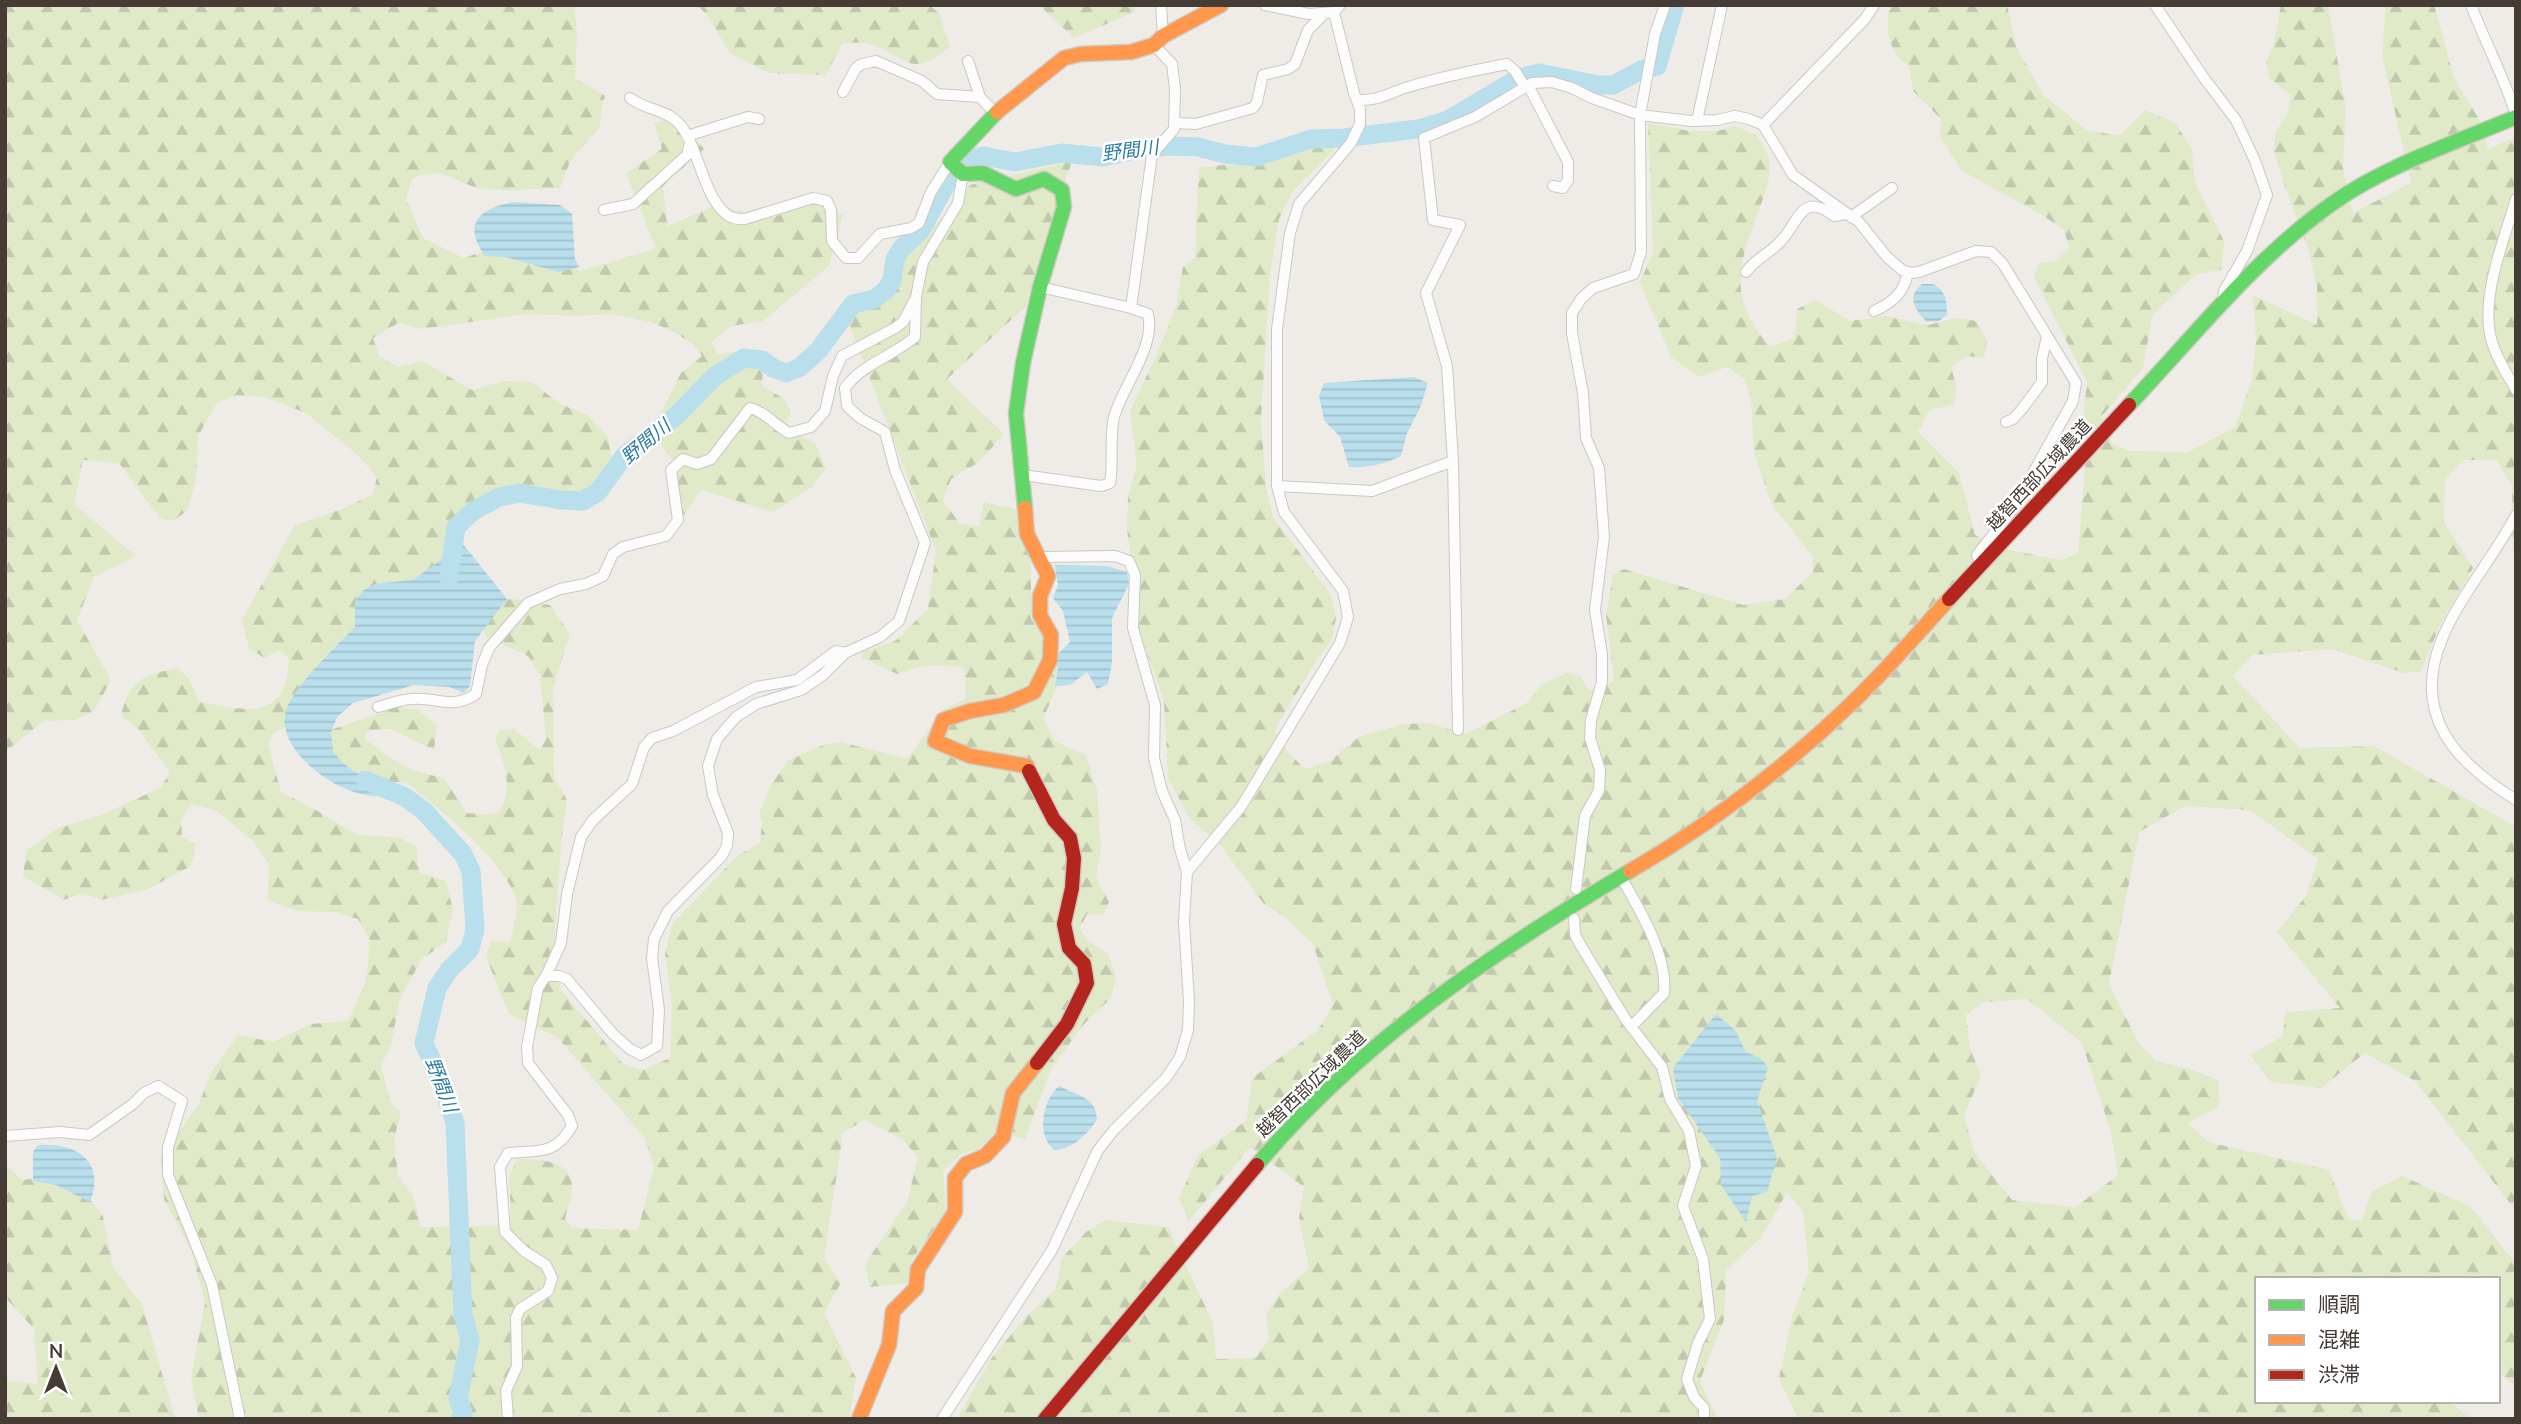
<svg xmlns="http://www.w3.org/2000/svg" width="2521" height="1424" font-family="'Nunito Sans','Noto Sans JP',sans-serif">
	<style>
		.forest { fill: url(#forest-firs); fill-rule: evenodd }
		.water { fill: url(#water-rules) }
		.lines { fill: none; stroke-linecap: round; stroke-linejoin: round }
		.river { stroke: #b9dfed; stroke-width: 19 }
		.street-casing { stroke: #cbc8c4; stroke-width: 12 }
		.fast-casing { stroke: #d0c9c0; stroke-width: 17 }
		.slow-casing { stroke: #d0c9c0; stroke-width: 17 }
		.jam-casing { stroke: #d0c9c0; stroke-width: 17 }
		.street { stroke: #fdfcfc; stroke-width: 10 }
		.fast { stroke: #63d668; stroke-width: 14 }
		.slow { stroke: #ff974d; stroke-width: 14 }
		.jam { stroke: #b3261e; stroke-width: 14 }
		.labels { text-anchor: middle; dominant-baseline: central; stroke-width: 5; stroke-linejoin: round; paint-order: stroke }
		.street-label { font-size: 18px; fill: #443c35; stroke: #fff }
		.water-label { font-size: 19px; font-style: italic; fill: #2d7e9e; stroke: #fff }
	</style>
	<defs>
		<pattern id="forest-firs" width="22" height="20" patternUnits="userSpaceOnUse" patternTransform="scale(1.75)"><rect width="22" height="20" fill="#e0e9c8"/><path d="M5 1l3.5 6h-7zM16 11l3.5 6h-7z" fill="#c1c9ac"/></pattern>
		<pattern id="water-rules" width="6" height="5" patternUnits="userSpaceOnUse" patternTransform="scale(1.75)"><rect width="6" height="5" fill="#b9dfed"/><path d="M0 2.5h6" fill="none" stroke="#a0c0cc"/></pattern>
	</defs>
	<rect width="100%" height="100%" fill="#efece8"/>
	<path class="forest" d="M 5,5 L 574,5 L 577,33 L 575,78 L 605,96 L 601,110 L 600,127 L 570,161 L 560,188 C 538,188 504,192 484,189 C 453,184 447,164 412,179 L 406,199 L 423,238 L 464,258 L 502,245 L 558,259 L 580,271 L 656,249 L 626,173 L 662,149 L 654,123 L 679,117 L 704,149 L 663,186 L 667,226 L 715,206 L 771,218 L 813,202 L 843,215 L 829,266 L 763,321 L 731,326 L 711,342 L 718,354 L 747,351 L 763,367 L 762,386 L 783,398 L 791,410 L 786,426 L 816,445 L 826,469 L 812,487 L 773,512 L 702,490 L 683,516 L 673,461 L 663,448 L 655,425 L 681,373 L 702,356 L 693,344 L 676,333 L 651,322 L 613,314 L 577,316 L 526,314 L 422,329 L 398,323 L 373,338 L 379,356 L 398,367 L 422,361 L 472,390 L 504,381 L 532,382 L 560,404 L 586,414 L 608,437 L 612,463 C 604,473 597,486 584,491 C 564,499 533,492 512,491 L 463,530 L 459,559 L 291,724 L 274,733 L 268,743 L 281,792 L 323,814 L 357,835 L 398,837 L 416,846 L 419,872 L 446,881 L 453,910 L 446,942 L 422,959 L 400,998 L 391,1045 L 381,1066 L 390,1100 L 401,1113 L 394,1139 L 398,1176 L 414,1197 L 420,1227 L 496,1226 L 511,1215 L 509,1177 L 517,1159 C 537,1160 571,1158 572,1186 C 572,1196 567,1209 565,1219 L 572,1228 L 638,1230 L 654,1166 L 645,1138 L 558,1038 L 509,1014 L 486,957 L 491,941 L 511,942 C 512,930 519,910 516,899 C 502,857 438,809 405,781 L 368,786 L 337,771 L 325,732 L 396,707 L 418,710 L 437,726 L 434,750 L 391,729 L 369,730 L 364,738 C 390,758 409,774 443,777 L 467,813 L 485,815 L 500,812 C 513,785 505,766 495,738 L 499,730 L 514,729 L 540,750 L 546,739 L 540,675 L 528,656 L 487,637 L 478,622 L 495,601 L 513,599 L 550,605 L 570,634 L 553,688 L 554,777 L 567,800 L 561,845 L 553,958 L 561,990 L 624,1065 L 643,1070 L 670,1058 L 672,1005 L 665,954 L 672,924 L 738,855 L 760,843 L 762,822 L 759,814 L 771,785 L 789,760 L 823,745 L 841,742 L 907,759 L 943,709 L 966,699 L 965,669 C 938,663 923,664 897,674 L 862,658 L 863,652 L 895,641 L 928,609 L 936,551 L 849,324 L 970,185 L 1072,161 L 1025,307 L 947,379 L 1004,434 L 979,462 L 951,479 L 943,500 L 960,524 L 980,526 L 983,502 L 1016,509 L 1019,531 L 1031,561 L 1031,618 L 1064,670 L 1043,719 L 1056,742 L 1086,755 L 1097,790 L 1101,849 L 1096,878 L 1109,902 L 1103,915 L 1087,914 L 1080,929 L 1089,941 L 1108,954 L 1116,977 L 1111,998 L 1083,1025 L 1050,1071 L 1025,1139 L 995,1132 L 979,1149 L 962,1154 L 943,1171 L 946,1213 L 912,1259 L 907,1283 L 870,1287 L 865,1264 L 907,1202 L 918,1157 L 902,1139 L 864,1120 L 843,1133 L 824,1258 L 841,1283 L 824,1313 L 856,1378 L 849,1419 L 199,1419 L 191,1377 L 205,1303 L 191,1250 L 164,1199 L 161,1156 L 199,1104 L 211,1072 L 238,1035 L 273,1042 L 311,1024 L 348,1021 L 366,981 L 370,940 L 358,919 L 333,912 L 297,911 L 268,900 L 269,864 L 253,841 L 215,810 L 191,804 L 181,820 L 182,837 L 196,844 L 191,866 L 148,889 L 101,900 L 83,893 L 64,900 L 23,876 L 26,851 L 58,828 L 99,816 L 160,788 L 170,773 L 140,731 L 121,715 C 131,677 143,676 178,668 L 190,680 L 199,702 C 244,710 287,723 289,659 L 279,650 L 265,658 L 249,649 L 242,620 L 295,525 L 345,508 L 373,494 L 377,477 L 359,456 L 306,413 L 264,397 L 237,395 L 217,403 L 198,436 L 196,479 L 187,511 L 173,521 L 160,518 L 119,463 L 83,460 L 74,504 L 136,556 L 94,577 L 77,620 L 111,680 L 94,711 L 75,720 L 44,721 L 5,752 Z
		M 697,5 L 929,5 L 939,13 L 950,47 C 908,80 910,57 870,44 C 861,41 851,43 842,44 L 826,75 L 768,73 L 730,53 L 706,14 Z
		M 1039,5 L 1136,5 L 1134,12 L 1074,38 Z
		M 1890,5 L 2007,5 L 2016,46 L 2043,95 L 2087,130 L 2119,136 L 2145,110 L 2175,123 L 2192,149 L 2195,183 L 2224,241 L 2221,270 L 2196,274 L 2152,316 L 2143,368 L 2101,417 L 2112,444 L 2130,451 L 2188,452 L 2235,427 L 2252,380 L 2256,339 L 2253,295 L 2317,325 L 2317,287 L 2308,249 L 2284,184 L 2274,151 L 2276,131 L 2287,115 L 2291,95 L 2269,78 L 2266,62 L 2274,42 L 2281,5 L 2328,5 L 2346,109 L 2343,167 L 2353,213 L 2411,183 L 2382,55 L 2386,5 L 2434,5 L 2454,78 L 2479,119 L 2488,149 L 2516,137 L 2516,569 L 2513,552 L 2512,485 L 2496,460 L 2463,460 L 2445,479 L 2444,522 L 2473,568 L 2441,623 L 2421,671 L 2404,673 L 2332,649 L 2252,655 L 2233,676 L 2300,748 L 2374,746 L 2516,827 L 2516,1211 L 2415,1081 L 2365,1053 L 2321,1088 L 2271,1082 L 2250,1055 L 2283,1036 L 2285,1012 L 2340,1008 L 2277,932 L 2306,896 L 2318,859 L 2250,810 L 2185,806 L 2139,832 L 2109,984 L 2138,1042 L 2156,1061 L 2190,1069 L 2218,1080 L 2219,1106 L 2188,1123 L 2208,1142 L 2329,1170 L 2349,1220 L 2362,1220 L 2372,1191 L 2402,1176 L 2470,1206 L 2516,1264 L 2516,1386 L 2498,1372 L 2498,1279 L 2257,1279 L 2257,1401 L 2449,1401 L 2471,1419 L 1798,1419 L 1779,1378 L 1793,1313 L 1809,1273 L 1804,1213 L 1787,1192 L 1763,1235 L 1726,1271 L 1724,1320 L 1700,1381 L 1715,1413 L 1715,1419 L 957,1419 L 991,1359 L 1028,1314 L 1055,1290 L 1062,1258 L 1086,1232 L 1105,1220 L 1168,1227 L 1213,1323 L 1216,1359 L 1256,1358 L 1269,1339 L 1266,1314 L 1280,1293 L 1309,1268 L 1299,1218 L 1304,1187 L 1250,1147 L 1189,1221 L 1179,1198 L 1198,1155 L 1246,1121 L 1252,1078 L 1318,1030 L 1333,1005 L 1313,944 L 1284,916 L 1263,903 L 1221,846 L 1190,819 L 1168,778 L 1164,701 L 1139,630 L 1127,528 L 1128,496 L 1137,465 L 1130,411 L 1157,354 L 1176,307 L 1183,267 L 1195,258 L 1199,168 L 1223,165 L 1260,166 L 1311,149 L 1330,145 L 1334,150 L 1294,190 L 1279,219 L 1270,275 L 1261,419 L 1266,487 L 1273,517 L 1331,595 L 1336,618 L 1332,639 L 1318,658 L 1274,730 L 1289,753 L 1305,769 L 1330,761 L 1359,737 L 1403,724 L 1428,723 L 1466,734 L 1527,703 L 1542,684 L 1567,673 L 1580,676 L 1589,691 L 1614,681 L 1606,615 L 1613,575 L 1624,569 L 1743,605 L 1785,599 L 1813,572 L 1813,557 L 1772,505 L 1754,452 L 1751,400 L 1744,379 L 1727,367 L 1698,377 L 1671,357 L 1640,282 L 1653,253 L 1648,123 L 1689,131 L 1718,131 L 1735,126 L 1757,135 C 1761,143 1767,151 1769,160 C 1772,174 1766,188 1762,202 C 1740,262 1724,293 1770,347 L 1795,338 L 1797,309 L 1816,300 L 1850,321 L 1886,316 L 1928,325 L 1956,318 L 1976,321 L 1987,341 L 1984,358 L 1966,356 L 1951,367 L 1956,386 L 1955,404 L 1930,410 L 1918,432 L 1959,473 L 1975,535 L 2013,551 L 2062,560 L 2078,553 L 2088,432 L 2083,418 L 2087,382 L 2034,277 L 2039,263 L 2056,261 L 2069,248 L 2064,230 L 2042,215 L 1962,171 L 1940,137 L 1941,119 L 1913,91 L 1909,67 C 1888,51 1885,31 1890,5 ZM 2027,999 L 2082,1043 L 2111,1132 L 2118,1175 L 2076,1207 L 2012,1200 L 1974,1152 L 1964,1116 L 1981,1075 L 1970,1049 L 1966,1015 L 1984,1002 Z
		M 5,1165 L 23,1180 L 43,1177 L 83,1190 L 103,1216 L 113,1267 L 142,1304 L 175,1419 L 5,1419 L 5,1380 L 38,1384 L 34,1329 L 5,1297 Z"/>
	<path class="water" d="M 513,202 L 560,205 L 572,214 L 575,259 L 579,267 L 558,272 L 506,257 L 485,256 C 462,223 479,209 513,202 Z
		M 1922,284 L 1933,284 C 1946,291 1947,301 1947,315 L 1939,321 L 1927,322 C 1915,310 1906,297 1922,284 Z
		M 1414,377 L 1428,383 L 1420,408 L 1407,433 L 1401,456 C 1386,464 1366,468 1349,467 L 1340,437 L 1324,420 L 1319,396 L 1324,383 Z
		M 463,544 L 507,599 L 475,641 L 470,686 L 464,693 L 449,687 L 414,685 L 353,703 L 337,717 L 331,733 L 333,752 L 339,760 L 355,772 L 391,787 L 388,794 C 353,806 278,757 285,715 C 289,690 337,646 355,627 L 355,600 L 364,590 L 375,584 L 413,580 Z
		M 1055,565 L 1107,566 L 1127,572 L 1129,584 L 1112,618 L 1112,663 L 1108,684 L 1097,689 L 1087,672 L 1070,685 L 1055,686 L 1058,670 L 1057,655 L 1070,642 L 1063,611 L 1053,598 L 1058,585 Z
		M 1716,1014 L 1735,1030 L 1746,1052 L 1761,1059 L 1768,1067 L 1757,1101 L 1777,1158 L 1767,1192 L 1752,1196 L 1746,1222 L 1721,1185 L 1720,1158 L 1678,1098 L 1673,1068 Z
		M 1059,1086 C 1076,1095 1097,1097 1097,1120 C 1086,1135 1074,1149 1054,1150 C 1036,1135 1042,1101 1059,1086 Z
		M 38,1145 C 76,1142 106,1161 90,1202 L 56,1185 L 33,1181 L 33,1152 Z"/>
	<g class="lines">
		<path class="river" d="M 449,578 L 456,527 L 473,511 L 499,497 L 519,493 L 561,500 L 583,501 L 598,492 L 625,455 L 675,417 L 715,376 L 744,358 L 762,360 L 773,368 L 786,373 L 799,368 L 818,351 L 853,304 L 874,299 L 886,290 L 892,280 L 895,259 L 901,249 L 921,230 L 950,177 L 966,160 L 983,156 L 1015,162 L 1062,153 L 1103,157 L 1145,148 L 1173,146 L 1198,147 L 1225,154 L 1256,157 L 1311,139 L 1343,138 L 1418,129 L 1448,120 L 1519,78 L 1539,73 L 1598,85 L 1613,85 L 1641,70 L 1657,66 L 1675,5
			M 365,780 L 405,797 L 424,811 L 463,854 L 471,871 L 475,929 L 470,949 L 449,970 L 437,988 L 424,1043 L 441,1081 L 455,1123 L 463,1315 L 470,1340 L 458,1398 L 463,1413 L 460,1419"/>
		<g class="street-casing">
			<path id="street" d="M 1161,5 L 1163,36
				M 1265,5 L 1309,14 L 1334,12 L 1340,5
				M 2155,5 L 2204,78 L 2236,120 L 2255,161 L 2267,195 L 2247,251 L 2224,291 L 2222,306
				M 2471,5 C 2485,42 2504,77 2516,115
				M 968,61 L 980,97
				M 1528,85 L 1568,162 L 1568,180 L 1563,188 L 1553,186
				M 843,92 L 856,68 L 862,64 L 876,61 L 922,81 L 937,94 L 980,97 L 995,113
				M 630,98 C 648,112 670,108 684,130 C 698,152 706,198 725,213 C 731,219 738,219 745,219 L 813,198 L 827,201 L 831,210 L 832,241 L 846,258 L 858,258 L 880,234 L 911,228 L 919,223 L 931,192 L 950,162
				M 1357,100 C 1382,101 1391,91 1415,85 C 1445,76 1476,70 1507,64 L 1515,71 L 1525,87
				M 1697,121 L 1722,5
				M 1174,123 L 1196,124 L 1253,108 L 1257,102 L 1263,75 L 1288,69 L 1295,64 L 1308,30 L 1325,13
				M 1763,125 L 1865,19 L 1874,5
				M 687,136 L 748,117 L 759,119
				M 2516,199 C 2504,240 2479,300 2492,342 C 2497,359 2507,374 2516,390
				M 604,210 L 633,204 L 687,155 L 690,143
				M 1851,217 L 1892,188
				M 1746,272 C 1755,259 1770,253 1780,242 C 1799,224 1800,190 1834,216 L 1845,214
				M 1040,287 L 1131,308 L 1152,155 L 1174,129 L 1175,89 L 1172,64 L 1154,45
				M 1874,311 C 1894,302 1903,293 1908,273
				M 2006,422 L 2013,419 L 2022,409 L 2042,382 L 2042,359 L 2047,336
				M 1023,475 L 1101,486 L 1110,483 C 1114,462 1109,438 1114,417 C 1123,385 1156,347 1148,314 L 1131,308
				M 1277,486 L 1372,491 L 1453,461
				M 2516,515 C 2494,557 2459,597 2442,639 C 2411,715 2455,762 2516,800
				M 378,707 C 389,704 400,700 411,699 C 436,696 451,711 476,694 L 482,665 L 489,648 L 528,603 L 560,589 L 586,584 L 603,576 L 613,554 L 623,547 L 666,536 L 678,520 L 671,470 L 683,459 L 697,464 L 711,459 L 750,408 C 765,412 775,425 789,433 L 811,427 L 825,411 L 833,376 L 842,356 L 895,328 L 903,322 L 914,301
				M 1458,730 L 1453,461 L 1447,366 L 1426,293 L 1460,225 L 1433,220 L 1424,138 L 1475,117 L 1532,83 L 1552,82 L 1572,88 L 1592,98 L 1640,115 L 1691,121 L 1717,120 L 1735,116 L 1749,119 L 1763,125 L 1793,175 L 1859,222 L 1887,257 L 1902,270 L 1911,273 L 1919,272 L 1976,251 L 1991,252 L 2003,264 L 2076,383 L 2073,401 L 2013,509 L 1977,555 L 1981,564
				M 1187,872 L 1241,807 L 1340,643 L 1348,617 L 1343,591 L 1284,512 L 1277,486 L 1277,329 L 1290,233 L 1299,204 L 1351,143 L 1360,124 L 1360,109 L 1354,93 L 1334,12
				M 1621,877 C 1639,909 1668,955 1664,993 L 1631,1027
				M 1576,889 L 1585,816 L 1599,790 L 1600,770 L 1590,738 L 1591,720 L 1602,682 L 1602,655 L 1595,610 L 1604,537 L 1599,468 L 1586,438 L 1583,393 L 1572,333 L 1572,313 L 1581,299 L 1593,288 L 1634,274 L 1641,252 L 1640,115 L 1655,34 L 1665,5
				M 1574,919 L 1575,935 L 1581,946 L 1626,1020 L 1662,1067 L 1670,1099 L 1689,1131 L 1696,1166 L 1683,1206 L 1703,1259 L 1710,1319 L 1698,1343 L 1687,1379 L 1694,1397 L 1704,1408 L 1704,1419
				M 546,976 L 561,943 L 567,894 L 581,837 L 593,820 L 632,784 L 644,747 L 652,738 L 673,731 L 756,687 L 797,680 L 836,651 L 845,653
				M 5,1136 L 60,1132 L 89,1135 L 133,1104 L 144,1093 L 158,1086 L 182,1101 L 168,1147 L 168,1175 L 212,1285 L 240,1419
				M 508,1419 L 506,1391 L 517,1366 L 516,1318 L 520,1309 L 548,1291 L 552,1278 L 546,1265 L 524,1251 L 505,1232 L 500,1167 L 508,1153 C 538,1150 555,1156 572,1126 L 568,1115 L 528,1063 L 527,1047 L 538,988 L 546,976 L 559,976 L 567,979 L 613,1034 L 630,1049 L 641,1055 L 657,1046 L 659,1010 L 652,958 L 654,939 L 668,911 L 721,857 L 727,846 L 728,833 L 713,795 L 708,766 L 717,739 L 736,717 L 756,704 L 801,690 L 823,675 L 845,653 L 880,637 L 899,621 L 925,543 L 895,470 L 885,432 L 860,418 L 847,406 L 845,388 C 862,364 893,356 915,337 L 916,297 L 923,262 L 958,203 L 963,174
				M 942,1419 L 1052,1250 L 1098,1150 L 1114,1130 L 1166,1078 L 1180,1057 L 1188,1030 L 1189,1002 L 1184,921 L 1187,872 L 1180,849 L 1175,820 L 1162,791 L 1154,758 L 1155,705 L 1133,628 L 1135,575 L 1129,561 L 1115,556 L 1041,557"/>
		</g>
		<g class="fast-casing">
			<path id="fast" d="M 997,112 L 950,162 L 963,174 L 983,173 L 1016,189 L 1044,179 L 1062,190 L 1064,207 L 1040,287 L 1023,363 L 1016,413 L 1025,508
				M 2129,405 C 2194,336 2255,258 2333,203 C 2385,166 2457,142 2516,117
				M 1257,1165 C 1359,1043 1494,951 1630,871"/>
		</g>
		<g class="slow-casing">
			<path id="slow" d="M 997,112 L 1064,58 L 1081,54 L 1131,52 L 1154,45 L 1163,36 L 1221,5
				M 1025,508 L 1027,534 L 1048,576 L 1040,596 L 1040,615 L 1051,635 L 1050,660 L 1034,692 L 1004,705 L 970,711 L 943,720 L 935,741 L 970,756 L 1027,766 L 1029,771
				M 1630,871 C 1711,824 1787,766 1854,701 C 1887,669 1918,633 1949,599
				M 859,1419 L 889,1345 L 893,1311 L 916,1288 L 918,1269 L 955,1212 L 955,1178 L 966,1164 L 985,1156 L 1003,1137 L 1013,1093 L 1037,1063"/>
		</g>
		<g class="jam-casing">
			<path id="jam" d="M 1949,599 L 2129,405
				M 1029,771 L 1054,820 L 1070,838 L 1074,858 L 1072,888 L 1064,924 L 1069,948 L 1084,964 L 1087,983 L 1067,1024 L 1037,1063
				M 1045,1419 L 1257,1165"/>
		</g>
		<use href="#street" class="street"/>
		<use href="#fast" class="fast"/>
		<use href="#slow" class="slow"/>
		<use href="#jam" class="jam"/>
	</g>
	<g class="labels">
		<g class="street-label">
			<text transform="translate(2039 475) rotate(-47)">越智西部広域農道</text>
			<text transform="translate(1311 1084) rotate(-44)">越智西部広域農道</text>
		</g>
		<g class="water-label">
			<text transform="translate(1130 151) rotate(-7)">野間川</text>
			<text transform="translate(646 442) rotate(-40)">野間川</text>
			<text transform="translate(441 1085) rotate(69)">野間川</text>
		</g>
	</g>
	<rect width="2521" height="1424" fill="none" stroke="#443c35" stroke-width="14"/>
	<rect x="2255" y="1277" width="245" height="126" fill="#ffffff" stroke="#b4b1ae" stroke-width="2"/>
	<rect x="2269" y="1300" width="35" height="10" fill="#63d668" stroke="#b4b1ae" stroke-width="2"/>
	<text x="2318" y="1312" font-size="21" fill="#443c35">順調</text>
	<rect x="2269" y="1335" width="35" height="10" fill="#ff974d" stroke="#b4b1ae" stroke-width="2"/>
	<text x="2318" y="1347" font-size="21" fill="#443c35">混雑</text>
	<rect x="2269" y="1370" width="35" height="10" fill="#b3261e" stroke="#b4b1ae" stroke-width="2"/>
	<text x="2318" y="1382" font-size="21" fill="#443c35">渋滞</text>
	<g transform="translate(56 1368)" stroke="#ffffff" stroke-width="5" paint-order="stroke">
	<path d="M0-5L12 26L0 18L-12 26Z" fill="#443c35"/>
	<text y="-10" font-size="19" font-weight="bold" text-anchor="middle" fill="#443c35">N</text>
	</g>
</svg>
